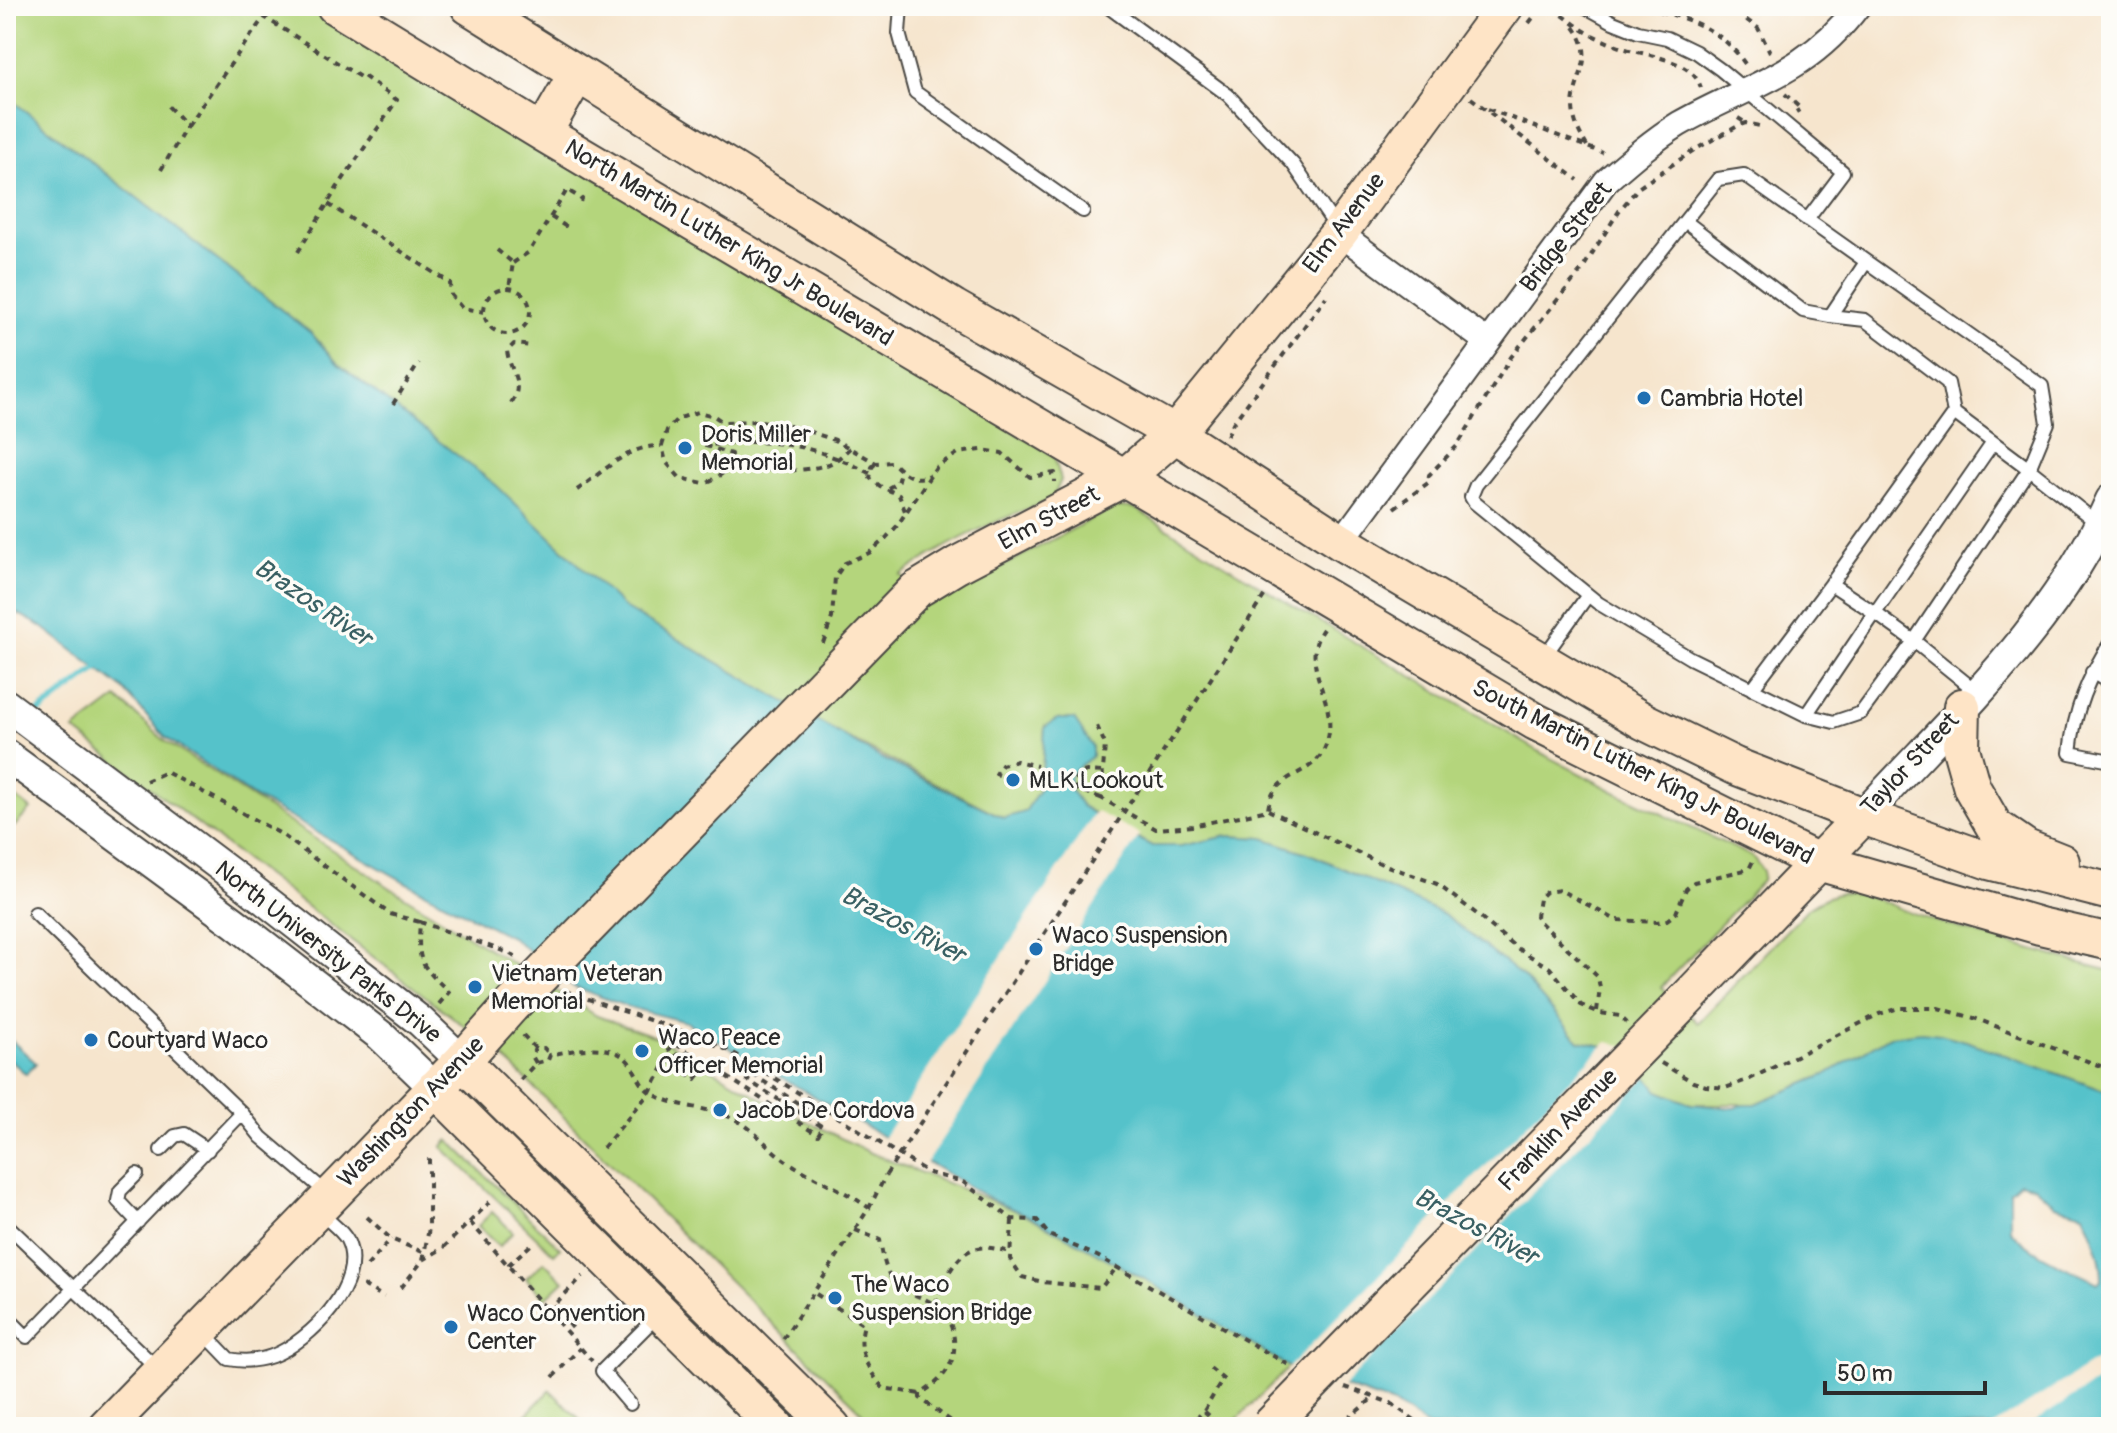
<svg xmlns="http://www.w3.org/2000/svg" width="2117" height="1433" font-family="Pangolin,sans-serif">
	<style>
		.green { fill: #b4d57c; stroke: #708054; stroke-width: 2 }
		.water { fill: #54c2ca; stroke: #40767a; stroke-width: 2; fill-rule: evenodd }
		.pier { fill: #f6e5cd }
		.lines { fill: none; stroke-linecap: round; stroke-linejoin: round }
		.stream { stroke: #54c2ca; stroke-width: 6 }
		.service-casing { stroke: #494743; stroke-width: 16 }
		.minor-casing { stroke: #494743; stroke-width: 28 }
		.tertiary-casing { stroke: #494743; stroke-width: 34 }
		.secondary-casing { stroke: #494743; stroke-width: 40 }
		.path { stroke: #494743; stroke-width: 4; stroke-dasharray: 6 6; stroke-linecap: butt }
		.service { stroke: #fff; stroke-width: 12 }
		.minor { stroke: #fff; stroke-width: 24 }
		.tertiary { stroke: #fff; stroke-width: 30 }
		.secondary { stroke: #fee4c6; stroke-width: 36 }
		.secondary-bridge-casing { stroke: #494743; stroke-width: 40; stroke-linecap: butt }
		.path-bridge { stroke: #494743; stroke-width: 4; stroke-dasharray: 6 6; stroke-linecap: butt }
		.secondary-bridge { stroke: #fee4c6; stroke-width: 36 }
		.poi-dot { fill: #1f6fb2; stroke: #fdfcf7; stroke-width: 3 }
		.labels { text-anchor: middle; dominant-baseline: central; stroke-width: 7; stroke-linejoin: round; paint-order: stroke }
		.street-label { font-size: 24px; fill: #2b2b2b; stroke: #fdfcf7 }
		.poi-label { font-size: 24px; fill: #2b2b2b; stroke: #fdfcf7; text-anchor: start }
		.water-label { font-size: 26px; font-style: italic; fill: #396063; stroke: #fdfcf7 }
	</style>
	<rect width="100%" height="100%" fill="#fdfcf7"/>
	<filter id="ink" filterUnits="userSpaceOnUse"><feTurbulence type="fractalNoise" baseFrequency=".0125" numOctaves="2"/><feDisplacementMap in="SourceGraphic" scale="16" xChannelSelector="R" yChannelSelector="G"/><feConvolveMatrix kernelMatrix="1 2 1 2 8 2 1 2 1" color-interpolation-filters="sRGB"/></filter>
	<filter id="wash" filterUnits="userSpaceOnUse"><feTurbulence type="fractalNoise" baseFrequency=".006" numOctaves="4" result="noise"/><feDisplacementMap in="SourceGraphic" scale="32" xChannelSelector="R" yChannelSelector="G"/><feGaussianBlur stdDeviation="1.8" result="paint"/><feColorMatrix in="noise" values="0 0 0 0 0 0 0 0 0 0 0 0 0 0 0 0 0 1.4 0 .05"/><feComposite in="paint" operator="in"/></filter>
	<g filter="url(#wash)">
		<rect width="100%" height="100%" fill="#f6e5cd"/>
		<path class="green" d="M 6,6 L 315,6 L 1054,456 L 1061,480 L 1052,500 C 1000,518 945,543 901,575 L 930,604 L 1105,512 L 1118,507 L 1134,508 L 1283,600 L 1552,759 L 1617,793 L 1752,856 L 1763,871 L 1762,881 L 1661,987 L 1698,1023 L 1807,909 C 1819,901 1832,893 1846,893 C 1869,892 1895,908 1916,915 C 1981,935 2045,955 2111,971 L 2111,1093 L 1966,1041 L 1890,1036 L 1825,1075 L 1755,1104 L 1691,1104 L 1658,1091 L 1627,1051 L 1579,1041 L 1524,978 L 1444,914 L 1310,854 L 1263,838 L 1228,836 L 1181,846 L 1152,846 L 1082,806 L 1070,789 L 1070,775 L 1045,727 L 1041,787 L 1025,812 L 1004,818 L 842,735 L 624,608 L 495,485 L 338,364 L 311,333 L 6,96 Z
			M 117,698 L 165,741 L 389,887 L 597,1016 L 659,1038 L 768,1102 L 871,1153 L 1027,1215 L 1145,1279 L 1289,1367 L 1229,1427 L 877,1427 L 496,1050 L 74,730 Z
			M 6,790 L 31,809 L 6,835 Z
			M 449,1140 L 560,1248 L 554,1254 L 442,1147 Z
			M 492,1212 L 513,1232 L 499,1247 L 478,1226 Z
			M 544,1262 L 564,1281 L 545,1299 L 526,1278 Z
			M 550,1390 L 588,1427 L 514,1427 Z"/>
		<path class="water" d="M 6,96 L 311,333 L 338,364 L 496,485 L 624,608 L 881,758 L 1004,818 L 1025,812 L 1041,787 L 1045,727 L 1057,719 L 1074,719 L 1092,746 L 1092,756 L 1070,775 L 1070,789 L 1082,806 L 1109,824 L 1152,846 L 1181,846 L 1228,836 L 1263,838 L 1310,854 L 1444,914 L 1524,978 L 1579,1041 L 1627,1051 L 1658,1091 L 1691,1104 L 1734,1108 L 1744,1104 L 1755,1104 L 1825,1075 L 1890,1036 L 1921,1032 L 1940,1034 L 1966,1041 L 2111,1093 L 2111,1427 L 1428,1427 L 1396,1405 L 1289,1367 L 1145,1279 L 1027,1215 L 996,1202 L 686,1022 L 628,1007 L 572,986 L 513,938 L 407,883 L 254,797 L 165,737 L 122,688 L 41,626 L 6,607 ZM 2020,1182 L 2034,1186 L 2055,1205 L 2083,1213 C 2092,1233 2102,1257 2102,1279 L 2098,1283 C 2068,1268 2033,1256 2010,1230 L 2010,1191 Z
			M 12,1041 L 36,1063 L 26,1074 L 6,1056 L 6,1048 Z"/>
		<path class="pier" d="M 1096,811 L 1140,835 L 925,1165 L 882,1140 Z
			M 1607,1042 L 1630,1047 L 1650,1073 L 1340,1390 L 1286,1370 Z
			M 2111,1351 L 2111,1373 L 2026,1427 L 1991,1427 Z"/>
		<g class="lines">
			<path class="stream" d="M 35,715 L 103,664
				M 6,736 L 19,726"/>
		</g>
	</g>
	<g filter="url(#ink)">
		<g class="lines">
			<g class="service-casing">
				<path id="service" d="M 901,6 L 899,33 L 915,92 L 1083,211
					M 1107,6 L 1228,95 L 1293,164 L 1338,230
					M 1584,6 L 1613,22 L 1638,32 L 1667,38 L 1696,52 L 1721,70 L 1843,172 L 1807,220
					M 1685,221 L 1803,311 L 1830,316 L 1866,262
					M 1830,316 L 1865,320 L 1948,383 L 1954,413 L 2029,469 L 1914,641 L 1875,613 L 1992,444
					M 1831,584 L 1954,413
					M 2111,642 C 2088,677 2074,711 2070,753 L 2111,761
					M 1543,658 L 1588,595
					M 2092,672 L 2111,684
					M 1752,689 L 1831,584 L 1875,613 L 1806,715
					M 1977,692 L 1914,641 L 1861,713 L 1834,722 L 1806,715 L 1690,658 L 1598,603 L 1474,502 L 1471,497 L 1476,485 L 1718,179 L 1744,175 L 2042,386 L 2048,423 L 2029,469 L 2100,525
					M 242,1113 L 261,1137 L 327,1193
					M 161,1150 L 175,1136 L 184,1134 L 208,1150
					M 137,1174 L 120,1191 L 118,1201 L 138,1222
					M 6,1224 L 158,1369
					M 6,1316 L 27,1337 L 242,1113 L 35,913
					M 203,1332 L 229,1359 C 244,1362 258,1361 272,1356 C 309,1342 368,1283 347,1240 C 342,1230 328,1221 321,1213
					M 630,1404 L 602,1371 L 657,1316"/>
			</g>
			<g class="minor-casing">
				<path id="minor" d="M 1339,233 L 1486,341
					M 1341,542 L 1606,181 C 1629,161 1653,140 1679,124 C 1751,83 1805,76 1858,6"/>
			</g>
			<g class="tertiary-casing">
				<path id="tertiary" d="M 6,705 L 247,886 L 420,1021 L 462,1061
					M 6,755 L 235,923 L 381,1036 L 435,1088
					M 1863,816 C 1953,717 2057,624 2111,500"/>
			</g>
			<g class="secondary-casing">
				<path id="secondary" d="M 335,6 L 543,133 L 1536,722 L 1818,862 L 2040,926 L 2111,942
					M 469,6 L 954,308 L 1175,434 L 1341,542 L 1643,721 L 1735,766 L 1863,816 L 1989,861 L 2111,892
					M 543,133 L 577,74
					M 916,590 L 957,565 L 1124,478 L 1175,434 L 1339,233 L 1505,6
					M 1962,707 L 1961,749 L 1972,788 L 1994,826 L 2026,848 L 2061,862
					M 1680,1006 L 1863,816
					M 462,1061 L 832,1427
					M 435,1088 L 776,1427
					M 106,1427 L 462,1061 L 511,1006"/>
			</g>
			<path class="path" d="M 1637,6 C 1670,13 1711,23 1734,50 C 1739,55 1742,60 1746,65
				M 1727,6 L 1758,28 L 1770,52
				M 1541,8 L 1550,7 C 1565,15 1576,27 1592,35 C 1603,40 1615,46 1626,49 C 1650,56 1693,60 1701,88
				M 1529,23 L 1542,6
				M 1574,27 C 1597,58 1575,74 1573,105 C 1573,121 1579,133 1587,146
				M 1785,94 L 1801,109 L 1796,112
				M 1471,98 L 1578,180
				M 1488,109 L 1603,153
				M 1738,118 L 1746,123
				M 187,126 L 264,17 L 360,77 L 362,75 L 397,100 L 337,188 L 295,257
				M 161,170 L 187,126 L 167,105
				M 328,204 L 450,283 L 451,295 L 462,308 L 484,312
				M 551,217 L 565,226 L 566,223
				M 497,250 L 513,263 L 509,288
				M 513,263 L 529,252 L 567,190 L 582,199 L 580,201
				M484 311a23 23 0 1 1 46 0a23 23 0 1 1-46 0Z
				M 511,403 C 525,384 510,372 507,351 L 514,344 L 533,346
				M 393,404 L 419,363
				M 1227,436 L 1233,423 L 1326,297
				M 731,463 C 759,471 800,474 829,464 C 837,461 843,454 850,448
				M 875,464 L 872,467 L 870,478 L 880,486 L 899,495 L 905,511
				M 870,473 C 814,445 768,436 706,446 L 731,454 C 730,471 719,478 704,483 L 680,478 L 666,462 L 662,446 L 667,430 L 677,419 L 698,412 L 714,416 L 723,422 L 761,421 L 795,427 L 835,440 L 876,463 L 891,462 C 904,472 911,483 930,475
				M 888,488 L 897,483 L 900,472
				M 577,490 C 603,472 628,445 661,446
				M 1394,508 L 1428,483 L 1429,475 L 1457,446 L 1511,357 L 1581,271 L 1619,211 L 1638,188 L 1694,150 L 1738,126 L 1746,123 L 1760,126
				M 823,643 L 832,618 L 835,577 L 845,563 L 869,553 L 886,538 L 897,526 L 936,467 L 958,453 L 982,450 L 1002,453 L 1030,477 L 1055,473 L 1055,482
				M 1183,722 L 1266,593
				M 1097,726 L 1105,744 L 1101,798 L 1156,829 L 1192,826 L 1268,810 C 1273,766 1318,782 1328,738 C 1337,699 1298,664 1323,629
				M 999,775 L 996,774 L 1002,765 L 1017,761 L 1037,766
				M 146,781 L 166,772 L 281,834 L 390,914 L 420,922
				M 1101,798 L 1076,789 L 1075,780 L 1079,773 L 1087,771 L 1103,772
				M 1268,810 L 1382,864 L 1437,884 L 1478,915 L 1515,947 L 1550,968 L 1581,1005 L 1600,1013 L 1620,1016 L 1627,1023
				M 565,991 L 690,1034 L 732,1052 L 929,1173 L 963,1182 L 1012,1219 L 1037,1220 L 1049,1235 L 1097,1256 L 1289,1365
				M 439,1004 L 449,992 C 420,964 417,963 420,922 L 509,953 L 518,959
				M 1597,1011 L 1600,988 L 1598,977 L 1540,922 L 1536,916 L 1539,899 L 1546,892 L 1560,890 L 1616,920 L 1657,922 L 1667,920 L 1676,913 L 1686,889 L 1694,882 L 1749,869 L 1753,861
				M 523,1035 L 535,1048
				M 536,1063 L 532,1056 L 535,1048 L 544,1048 L 550,1055
				M 1661,1063 L 1693,1082 L 1706,1086 L 1725,1088 L 1750,1079 L 1879,1014 L 1899,1008 L 1938,1008 L 1974,1018 L 2111,1070
				M 520,1080 L 536,1063 L 548,1060 L 550,1055 C 569,1051 598,1044 617,1053 C 636,1061 635,1082 651,1093 C 678,1109 711,1106 738,1121 C 756,1131 768,1148 785,1160 C 812,1178 842,1188 869,1208
				M 603,1148 L 650,1092 L 667,1060 L 696,1079 L 702,1071 L 669,1050 L 674,1043 L 818,1135 L 823,1127 L 747,1080 L 752,1074 L 815,1114 L 819,1107
				M 367,1217 L 391,1239 L 425,1253
				M 1012,1220 L 1010,1259 L 1022,1277 L 1043,1282 L 1101,1288 L 1116,1268
				M 470,1222 L 592,1361
				M 855,1230 L 880,1240 C 882,1252 885,1272 894,1282 C 902,1292 921,1296 932,1303 C 944,1310 950,1320 953,1333 C 959,1361 944,1380 920,1394 L 920,1398 L 951,1421 L 955,1427
				M 423,1260 L 443,1248 L 490,1202
				M 508,1265 L 533,1243
				M 367,1266 L 391,1239
				M 363,1285 L 384,1297
				M 401,1288 L 423,1260 L 429,1228 L 429,1154
				M 816,1294 L 864,1325 C 856,1351 868,1369 883,1388 L 920,1394
				M 935,1304 C 943,1285 954,1252 978,1248 C 987,1246 1001,1250 1011,1252
				M 553,1305 L 576,1332
				M 548,1311 L 583,1276
				M 783,1339 L 869,1208 L 886,1175
				M 553,1377 L 580,1348
				M 1345,1387 L 1391,1403 L 1424,1427
				M 1204,1411 L 1223,1379 L 1210,1368
				M 1187,1427 L 1204,1411 L 1222,1427
				M 1235,1427 L 1237,1424
				M 1338,1427 L 1373,1398"/>
			<use href="#service" class="service"/>
			<use href="#minor" class="minor"/>
			<use href="#tertiary" class="tertiary"/>
			<use href="#secondary" class="secondary"/>
			<g class="secondary-bridge-casing">
				<path id="secondary-bridge" d="M 511,1006 L 916,590
					M 1269,1427 L 1680,1006"/>
			</g>
			<path class="path-bridge" d="M 886,1175 L 1183,722"/>
			<use href="#secondary-bridge" class="secondary-bridge"/>
		</g>
	</g>
	<g class="poi-dot">
		<circle cx="1644" cy="398" r="8"/>
		<circle cx="685" cy="448" r="8"/>
		<circle cx="1013" cy="780" r="8"/>
		<circle cx="1036" cy="949" r="8"/>
		<circle cx="475" cy="987" r="8"/>
		<circle cx="91" cy="1040" r="8"/>
		<circle cx="642" cy="1051" r="8"/>
		<circle cx="720" cy="1110" r="8"/>
		<circle cx="835" cy="1298" r="8"/>
		<circle cx="451" cy="1327" r="8"/>
	</g>
	<g class="labels">
		<g class="street-label">
			<text transform="translate(1344 223) rotate(-53)">Elm Avenue</text>
			<text transform="translate(1566 237) rotate(-52)">Bridge Street</text>
			<text transform="translate(729 243) rotate(31)">North Martin Luther King Jr Boulevard</text>
			<text transform="translate(1049 518) rotate(-28)">Elm Street</text>
			<text transform="translate(1910 764) rotate(-47)">Taylor Street</text>
			<text transform="translate(1643 772) rotate(27)">South Martin Luther King Jr Boulevard</text>
			<text transform="translate(328 952) rotate(38)">North University Parks Drive</text>
			<text transform="translate(411 1112) rotate(-46)">Washington Avenue</text>
			<text transform="translate(1558 1130) rotate(-46)">Franklin Avenue</text>
		</g>
		<g class="poi-label">
			<text x="1660" y="398">Cambria Hotel</text>
			<text x="701" y="434">Doris Miller<tspan x="701" dy="28">Memorial</tspan></text>
			<text x="1029" y="780">MLK Lookout</text>
			<text x="1052" y="935">Waco Suspension<tspan x="1052" dy="28">Bridge</tspan></text>
			<text x="491" y="973">Vietnam Veteran<tspan x="491" dy="28">Memorial</tspan></text>
			<text x="658" y="1037">Waco Peace<tspan x="658" dy="28">Officer Memorial</tspan></text>
			<text x="107" y="1040">Courtyard Waco</text>
			<text x="736" y="1110">Jacob De Cordova</text>
			<text x="851" y="1284">The Waco<tspan x="851" dy="28">Suspension Bridge</tspan></text>
			<text x="467" y="1313">Waco Convention<tspan x="467" dy="28">Center</tspan></text>
		</g>
		<g class="water-label">
			<text transform="translate(313 603) rotate(34)">Brazos River</text>
			<text transform="translate(903 925) rotate(28)">Brazos River</text>
			<text transform="translate(1476 1227) rotate(28)">Brazos River</text>
		</g>
	</g>
	<rect width="2117" height="1433" fill="none" stroke="#fdfcf7" stroke-width="32"/>
	<path d="M1825 1381v12h160v-12" fill="none" stroke="#2b2b2b" stroke-width="4"/>
	<text x="1837" y="1381" font-size="24" fill="#2b2b2b" stroke="#fdfcf7" stroke-width="6" paint-order="stroke">50 m</text>
</svg>
